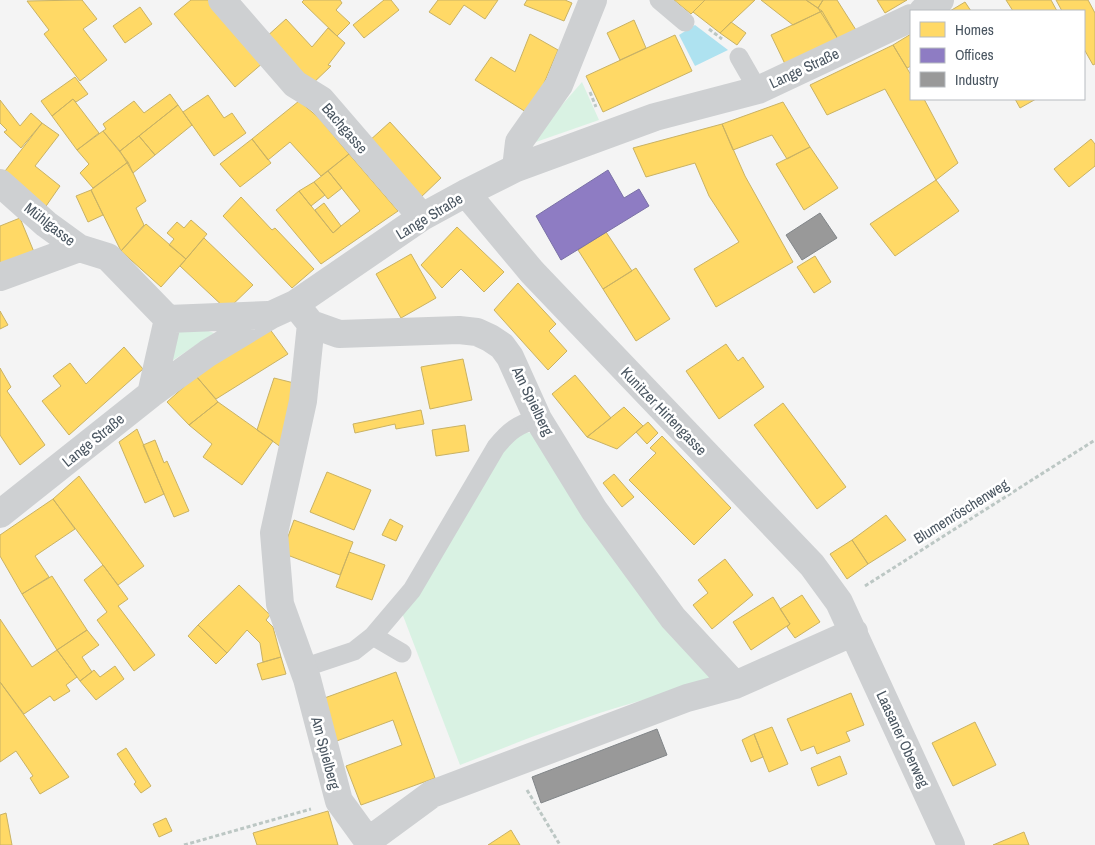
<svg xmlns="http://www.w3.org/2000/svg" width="1095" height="845" font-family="'Archivo Narrow',sans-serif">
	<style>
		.green { fill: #d9f2e3 }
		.water { fill: #aee2f0 }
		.homes { fill: #ffd966; stroke: #c9b264 }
		.offices { fill: #8e7cc3; stroke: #7a71a6 }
		.industry { fill: #999; stroke: #818588 }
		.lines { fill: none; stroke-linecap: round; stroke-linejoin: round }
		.path { stroke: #bcc7c4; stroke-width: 3; stroke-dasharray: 4 2.5; stroke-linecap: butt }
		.service { stroke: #ced0d2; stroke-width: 19 }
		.minor { stroke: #ced0d2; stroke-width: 28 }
		.labels { text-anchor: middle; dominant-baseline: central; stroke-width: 5; stroke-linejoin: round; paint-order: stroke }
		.street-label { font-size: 15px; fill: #4a5661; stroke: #fff }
	</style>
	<rect width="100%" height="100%" fill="#f4f4f4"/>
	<path class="green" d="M 582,82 L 599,120 L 533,143 L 541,129 Z
		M 199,328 L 214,333 L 169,363 L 174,332 Z
		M 524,432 L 532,433 L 725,681 C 633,697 546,731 460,765 L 402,613 L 505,446 Z"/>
	<path class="water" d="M 695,25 L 728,50 L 695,66 L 679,35 Z"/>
	<path class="homes" d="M 82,0 L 97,19 L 83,29 L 107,60 L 80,81 L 44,34 L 49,30 L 27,1 Z
		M 191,0 L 211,0 L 264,62 L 235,87 L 174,14 Z
		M 304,0 L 340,0 L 342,3 L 336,10 L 350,23 L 337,36 L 302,2 Z
		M 384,0 L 391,0 L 399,10 L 364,38 L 353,25 Z
		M 438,0 L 498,0 L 485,19 L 464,5 L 450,25 L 429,12 Z
		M 527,0 L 565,0 L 572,3 L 564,21 L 524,5 Z
		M 674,0 L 705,0 L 691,14 Z
		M 705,0 L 755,0 L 720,33 L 693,12 Z
		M 761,0 L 806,0 L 822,11 L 793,25 Z
		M 806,0 L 823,0 L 818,8 Z
		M 823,0 L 837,0 L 856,30 L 838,39 L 818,8 Z
		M 877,0 L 907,0 L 885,13 Z
		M 1006,0 L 1051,0 L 1057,11 L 1013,11 Z
		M 1056,0 L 1088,0 L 1095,13 L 1095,64 L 1093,65 L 1084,49 L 1084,11 L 1062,11 Z
		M 965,2 L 971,11 L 950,11 Z
		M 140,7 L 152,24 L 125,43 L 113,26 Z
		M 822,11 L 838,39 L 785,64 L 771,35 Z
		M 286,19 L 312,47 L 328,28 L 345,43 L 328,65 L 331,66 L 309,87 L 265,38 Z
		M 634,20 L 646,48 L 620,60 L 607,33 Z
		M 731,22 L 746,33 L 737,45 L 720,33 Z
		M 530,34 L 558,50 L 542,88 L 526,112 L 475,80 L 491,57 L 515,72 Z
		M 911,34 L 911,66 L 907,68 L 893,45 Z
		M 675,35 L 692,71 L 603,112 L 586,76 Z
		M 893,45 L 911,75 L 911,99 L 924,99 L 958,163 L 936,180 L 885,89 L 827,115 L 810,85 Z
		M 75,77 L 88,94 L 76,102 L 73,99 L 52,116 L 41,101 Z
		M 170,94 L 178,105 L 120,151 L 103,131 L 106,129 L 103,124 L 134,101 L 144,113 Z
		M 208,95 L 224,118 L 232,113 L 246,133 L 214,156 L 183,112 Z
		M 73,99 L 99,133 L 77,150 L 52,116 Z
		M 1015,99 L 1036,99 L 1020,108 Z
		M 0,100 L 20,126 L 31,113 L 42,123 L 21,148 L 4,132 L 7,130 L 0,123 Z
		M 299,101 L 319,118 L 349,154 L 321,176 L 290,142 L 268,160 L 252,139 Z
		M 783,102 L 810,147 L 787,159 L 772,135 L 733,150 L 722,124 Z
		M 178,105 L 192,125 L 155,155 L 139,136 Z
		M 390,122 L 441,178 L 419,199 L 368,142 Z
		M 42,123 L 59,135 L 35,166 L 60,186 L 44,209 L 2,175 Z
		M 722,124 L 745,176 L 793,262 L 716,307 L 694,269 L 739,242 L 709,196 L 695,163 L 646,177 L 633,148 Z
		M 103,131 L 128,162 L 93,188 L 80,173 L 89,164 L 77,150 Z
		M 139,136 L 155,155 L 133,173 L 120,151 Z
		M 252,139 L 271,163 L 240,187 L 220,164 Z
		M 1091,139 L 1095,144 L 1095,166 L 1069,187 L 1054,169 Z
		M 810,147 L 838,188 L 804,210 L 776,164 Z
		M 349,154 L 398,211 L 321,264 L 276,210 L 299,191 L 333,233 L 341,226 L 360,211 L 328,171 Z
		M 128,162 L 146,201 L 136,208 L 144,225 L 121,251 L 91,190 Z
		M 328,171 L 342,188 L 328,199 L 314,182 Z
		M 936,180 L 959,211 L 895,256 L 870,224 Z
		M 314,182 L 325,195 L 311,206 L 299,191 Z
		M 91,190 L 103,215 L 88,222 L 76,196 Z
		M 241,197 L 272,230 L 275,228 L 314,269 L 292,288 L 223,216 Z
		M 324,203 L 341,226 L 333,233 L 315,210 Z
		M 20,218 L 34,252 L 0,266 L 0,226 Z
		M 191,220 L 207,234 L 186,259 L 169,245 L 174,239 L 167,233 L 177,222 L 184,228 Z
		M 146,224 L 186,259 L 161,287 L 121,251 Z
		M 457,227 L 504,272 L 484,292 L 461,269 L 442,288 L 421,265 Z
		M 606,232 L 632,271 L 603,289 L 578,250 Z
		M 204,238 L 253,285 L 227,310 L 180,266 Z
		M 411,254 L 436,298 L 401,318 L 376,274 Z
		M 815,256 L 831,282 L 814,293 L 797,267 Z
		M 636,268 L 670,319 L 636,341 L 603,289 Z
		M 518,283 L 556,324 L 549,331 L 567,351 L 548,370 L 494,310 Z
		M 0,311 L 8,325 L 0,329 Z
		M 269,328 L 288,354 L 216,399 L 196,376 Z
		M 726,344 L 738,361 L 743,357 L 764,387 L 719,419 L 686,371 Z
		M 124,347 L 143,369 L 69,435 L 42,401 L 61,386 L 53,376 L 70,363 L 86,384 Z
		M 463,359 L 472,400 L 430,409 L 421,367 Z
		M 0,368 L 11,387 L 7,391 L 45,445 L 20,465 L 0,435 Z
		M 575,375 L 611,418 L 587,437 L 552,394 Z
		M 196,376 L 218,402 L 189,425 L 167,402 Z
		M 274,378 L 294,383 L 285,450 L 257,430 Z
		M 218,402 L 273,441 L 242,485 L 203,457 L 212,444 L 189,425 Z
		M 783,403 L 846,487 L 817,509 L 754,425 Z
		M 624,407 L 643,426 L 617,449 L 587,437 Z
		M 421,410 L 424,424 L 396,429 L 395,424 L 355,433 L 353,424 Z
		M 648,422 L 658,433 L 647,444 L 636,432 Z
		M 465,425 L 469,451 L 436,456 L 432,430 Z
		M 137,429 L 164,494 L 145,503 L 119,442 Z
		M 662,436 L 731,508 L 694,545 L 629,480 L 656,453 L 650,448 Z
		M 155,440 L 164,463 L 167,461 L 189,511 L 174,517 L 143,445 Z
		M 327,472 L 371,490 L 354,530 L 310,512 Z
		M 614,474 L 634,497 L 622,507 L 603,483 Z
		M 79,476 L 144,566 L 118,585 L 53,499 Z
		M 53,499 L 75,529 L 35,556 L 49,577 L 22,594 L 0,556 L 0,535 Z
		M 886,515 L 906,540 L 868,564 L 852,540 Z
		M 390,519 L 403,526 L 396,541 L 382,535 Z
		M 294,520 L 353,542 L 340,575 L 282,553 Z
		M 852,540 L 868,564 L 847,579 L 830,554 Z
		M 349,552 L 385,565 L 372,600 L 336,587 Z
		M 725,559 L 753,595 L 712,629 L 693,605 L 708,593 L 698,580 Z
		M 103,565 L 128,599 L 118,606 L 155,655 L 134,671 L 97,620 L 107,612 L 84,580 Z
		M 52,576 L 87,630 L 57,650 L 22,594 Z
		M 239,585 L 270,615 L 266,620 L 273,627 L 281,657 L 263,662 L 260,643 L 247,630 L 227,653 L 198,625 Z
		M 802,595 L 820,622 L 795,638 L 787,627 L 790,624 L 780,609 Z
		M 773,597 L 790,624 L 751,650 L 733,622 Z
		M 0,619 L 32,667 L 57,650 L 77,677 L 66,685 L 70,691 L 54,701 L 50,696 L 24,714 L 0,682 Z
		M 198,625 L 227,653 L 216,664 L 188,636 Z
		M 87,630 L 99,645 L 82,657 L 92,672 L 80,681 L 57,650 Z
		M 281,657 L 286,674 L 262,680 L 257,664 Z
		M 115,666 L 124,679 L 96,700 L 80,681 L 94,670 L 100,677 Z
		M 396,672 L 435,778 L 361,805 L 346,766 L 402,745 L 393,720 L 334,742 L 319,700 Z
		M 0,682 L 69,777 L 40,794 L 30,778 L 33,776 L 16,751 L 0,762 Z
		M 851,693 L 864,725 L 846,732 L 850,741 L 817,754 L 814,746 L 801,751 L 787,719 Z
		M 975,722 L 996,765 L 953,786 L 932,743 Z
		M 772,727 L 788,764 L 769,772 L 754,734 Z
		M 754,734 L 763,757 L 751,762 L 742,740 Z
		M 126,748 L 151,786 L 141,793 L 134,784 L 136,782 L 117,754 Z
		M 840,756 L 847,774 L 818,786 L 811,768 Z
		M 328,811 L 338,845 L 257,845 L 253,833 Z
		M 6,813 L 12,845 L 0,845 L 0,815 Z
		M 166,818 L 172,831 L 159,837 L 153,824 Z
		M 511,830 L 520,845 L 488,845 Z
		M 1024,832 L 1029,845 L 993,845 Z"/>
	<path class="offices" d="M 608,170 L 624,198 L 639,189 L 649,206 L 561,260 L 536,216 Z"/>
	<path class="industry" d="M 820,213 L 837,238 L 802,260 L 786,235 Z
		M 657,729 L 667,755 L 541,803 L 532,777 Z"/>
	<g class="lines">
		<path class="path" d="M 709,29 L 722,39
			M 590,92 L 596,107
			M 865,586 L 1095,440
			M 527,790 L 560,845
			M 184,845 L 311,809"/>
		<path class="service" d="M 659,0 L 685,22
			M 739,57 L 758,90
			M 373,636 L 402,653
			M 303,668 L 354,651 L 373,636 L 412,590 L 496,447 C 509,431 518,424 538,419"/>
		<path class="minor" d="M 222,0 L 295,84 L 321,100 L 422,217
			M 923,11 L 940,0
			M 516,168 L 519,142 L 559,85 L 593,0
			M 0,183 L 46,224 L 79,248 L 108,257 L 168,319
			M 466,193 L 532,272 L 812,565 L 839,602 L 951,845
			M 0,277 L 79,248
			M 295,304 L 311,324 L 303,401 L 274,533 L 280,604 L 307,679 L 339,801 L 368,841 L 432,794 L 687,698 L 735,685 L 854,632
			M 311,324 L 339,334 L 459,330 L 477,332 L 490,338 L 502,346 L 510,357 L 538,419 L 594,510 L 673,618 L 735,685
			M 151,394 L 168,319 L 268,315
			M 0,514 L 151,394 L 208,353 L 271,315 L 295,304 L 422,217 L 466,193 L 516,168 L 655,117 L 758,90 L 911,18"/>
	</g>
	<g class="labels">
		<g class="street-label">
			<text transform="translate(804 68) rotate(-25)">Lange Straße</text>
			<text transform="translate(345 128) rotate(49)">Bachgasse</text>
			<text transform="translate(429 216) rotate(-31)">Lange Straße</text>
			<text transform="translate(50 224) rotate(38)">Mühlgasse</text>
			<text transform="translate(533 401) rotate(64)">Am Spielberg</text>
			<text transform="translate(664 411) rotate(46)">Kunitzer Hirtengasse</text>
			<text transform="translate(93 440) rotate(-39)">Lange Straße</text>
			<text transform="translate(961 511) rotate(-32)">Blumenröschenweg</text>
			<text transform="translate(903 739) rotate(65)">Laasaner Oberweg</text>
			<text transform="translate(326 753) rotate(75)">Am Spielberg</text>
		</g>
	</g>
	<rect x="910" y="10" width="175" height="90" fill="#ffffff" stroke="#b7bbc0"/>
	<rect x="920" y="22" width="25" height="15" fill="#ffd966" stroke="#b7bbc0"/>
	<text x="955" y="35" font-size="15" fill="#4a5661">Homes</text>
	<rect x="920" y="48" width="25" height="15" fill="#8e7cc3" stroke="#b7bbc0"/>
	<text x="955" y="60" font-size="15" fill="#4a5661">Offices</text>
	<rect x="920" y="72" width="25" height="15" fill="#999999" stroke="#b7bbc0"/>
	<text x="955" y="85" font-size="15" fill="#4a5661">Industry</text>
</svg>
